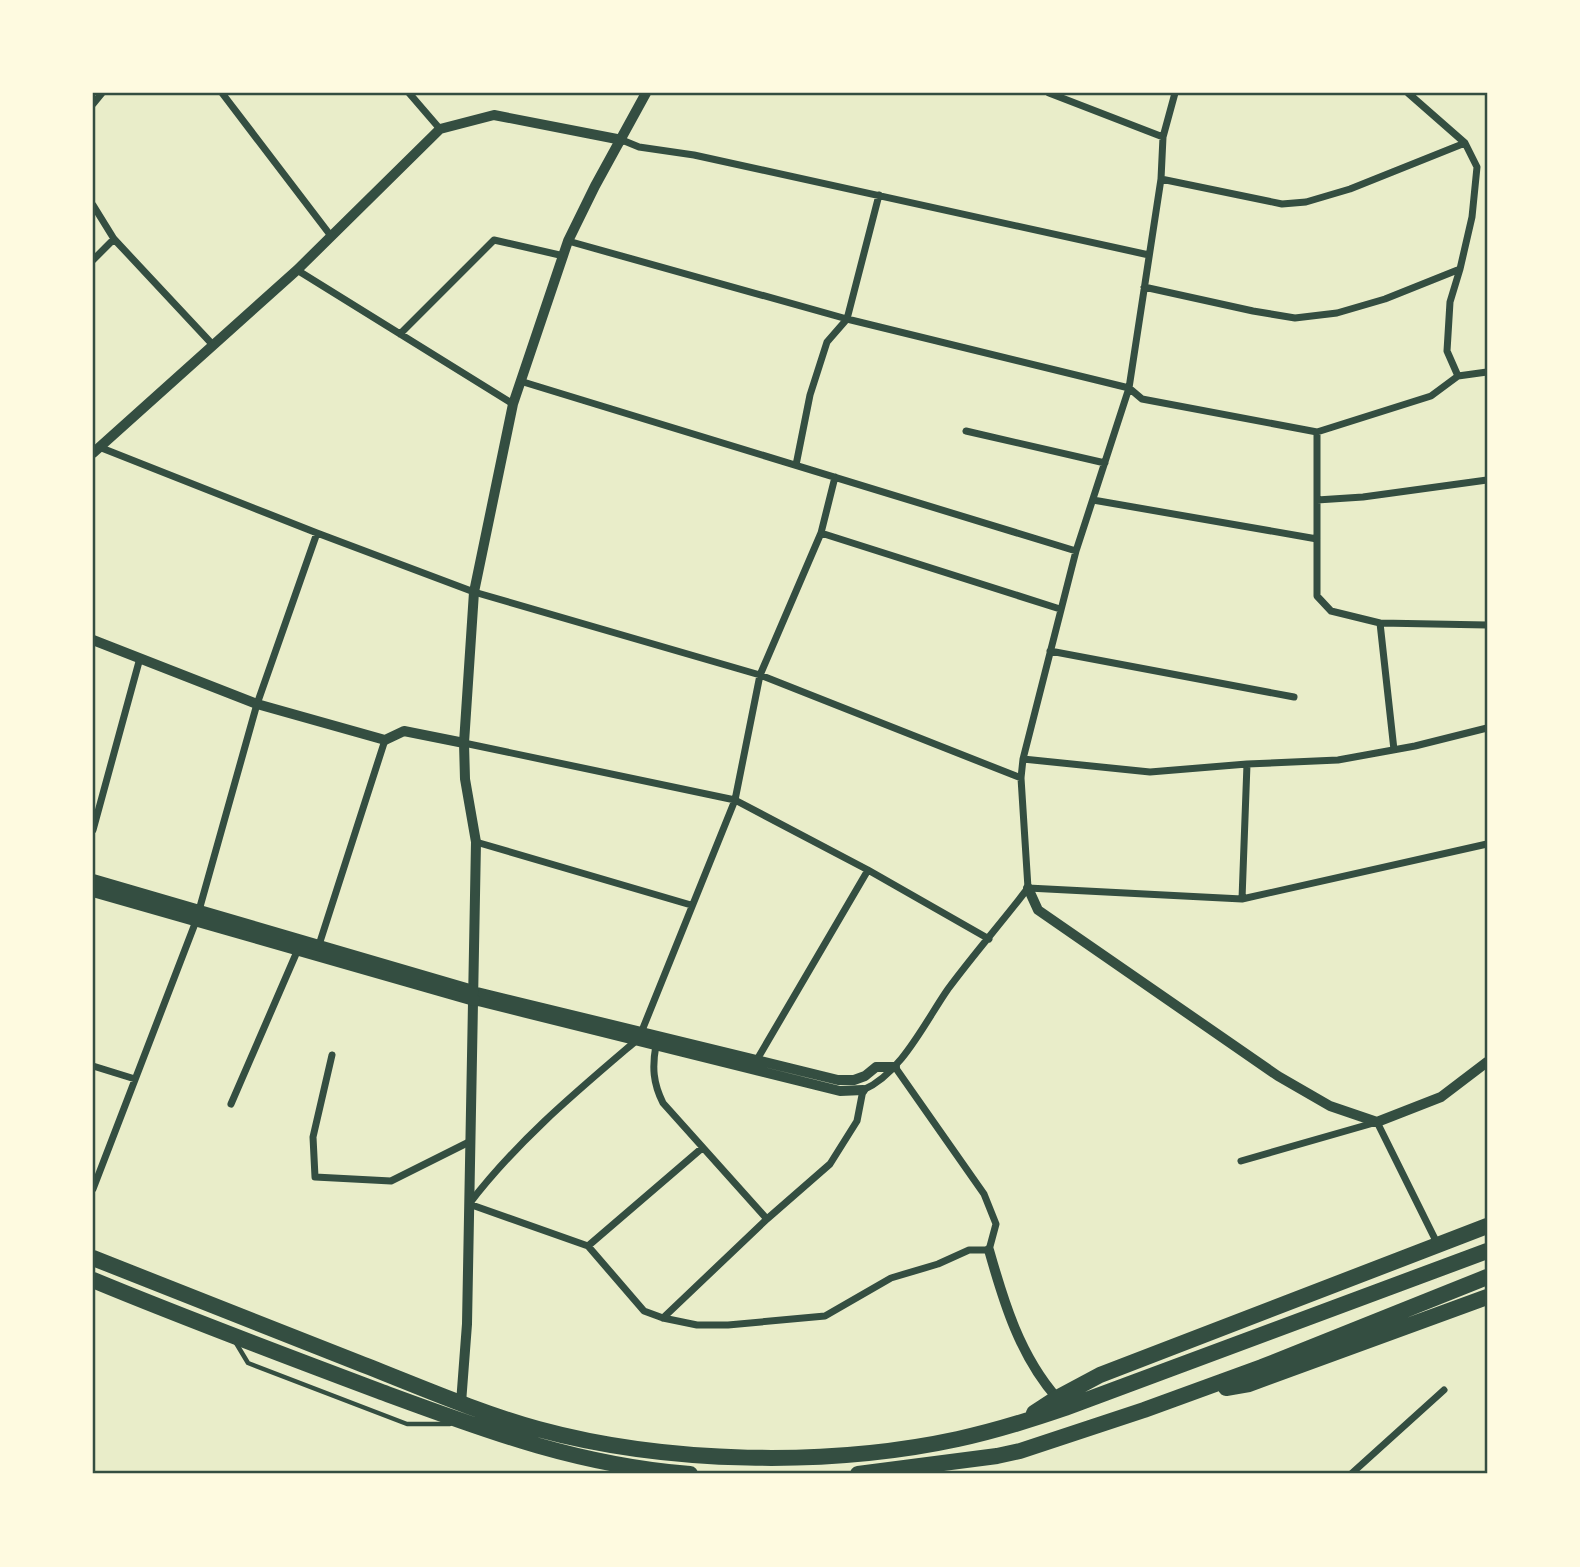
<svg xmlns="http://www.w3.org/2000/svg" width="1580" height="1567" font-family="'Open Sans',sans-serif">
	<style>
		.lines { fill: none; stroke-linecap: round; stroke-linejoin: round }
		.service { stroke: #344e41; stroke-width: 4.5 }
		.minor { stroke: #344e41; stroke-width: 7 }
		.tertiary { stroke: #344e41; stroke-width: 10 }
		.secondary { stroke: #344e41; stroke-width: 12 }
		.trunk { stroke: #344e41; stroke-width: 16 }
		.neatline { fill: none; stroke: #344e41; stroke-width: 2.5 }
	</style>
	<rect width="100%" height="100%" fill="#e9edc9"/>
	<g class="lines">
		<path class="service" d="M 236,1343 L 248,1363 L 407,1424 L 450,1424"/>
		<path class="minor" d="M 222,93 L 331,236
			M 409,93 L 440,129
			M 1049,93 L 1163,137
			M 93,104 L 102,93
			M 622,140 L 639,147 L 694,155 L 1149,255
			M 1161,179 L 1282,204 L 1306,202 L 1350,189 L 1465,143
			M 93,205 L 114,239 L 213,345
			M 568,241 L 847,319 L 1129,388 L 1142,399 L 1317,432 L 1317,596 L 1331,611 L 1380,623 L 1394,750
			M 93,260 L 114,239
			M 1460,269 L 1450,302 L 1447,351 L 1458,376 L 1487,372
			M 297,270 L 513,404
			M 1144,287 L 1253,311 L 1295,318 L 1337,313 L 1385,299 L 1460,269 L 1472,217 L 1477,167 L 1465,143 L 1408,93
			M 400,334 L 494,240 L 564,256
			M 520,381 L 1076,551
			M 966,431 L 1105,463
			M 1317,432 L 1431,396 L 1458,376
			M 99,447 L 317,533 L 474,592 L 760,675 L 1021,778
			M 796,465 L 810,395 L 827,342 L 847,319 L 879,195
			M 835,477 L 821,533 L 760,675 L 735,800 L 641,1033 L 637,1040 C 576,1092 518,1140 469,1204 L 588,1246 L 644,1311 L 663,1318 L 697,1325 L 728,1325 L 825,1316 L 891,1278 L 938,1264 L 969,1250 L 989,1250 L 996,1224 L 984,1194 L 895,1067
			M 1093,500 L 1317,539
			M 1317,500 L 1363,497 L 1487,480
			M 821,533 L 1060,609
			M 1380,623 L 1487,625
			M 1050,651 L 1294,697
			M 464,743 L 735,800 L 868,870 L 989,939
			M 1023,759 L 1150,772 L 1247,764 L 1338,760 L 1415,746 L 1487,728
			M 93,830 L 140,658
			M 476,842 L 691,905
			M 1028,888 L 1242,899 L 1487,844
			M 1242,899 L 1247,764
			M 318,948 L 385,740
			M 656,1045 C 652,1067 653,1083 663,1103 L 767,1219
			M 332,1055 L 313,1137 L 315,1177 L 391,1181 L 469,1142
			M 755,1063 L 868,870
			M 93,1066 L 135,1079
			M 231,1104 L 299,947
			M 1241,1161 L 1377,1122 L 1438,1245
			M 93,1189 L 196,921 L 257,704 L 317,533
			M 588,1246 L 701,1149
			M 663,1318 L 767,1219 L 830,1164 L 857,1121 L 863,1090 C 901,1074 925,1022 948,989 C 973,955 1002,922 1028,888 L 1021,778 L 1023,759 L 1076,551 L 1129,388 L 1161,179 L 1163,137 L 1175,93
			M 1351,1474 L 1444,1390"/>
		<path class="tertiary" d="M 93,453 L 297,270 L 440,129 L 494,115 L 622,140
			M 93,640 L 257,704 L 385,740 L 404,731 L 464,743
			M 1028,888 L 1038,910 L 1278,1076 L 1330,1106 L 1377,1122 L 1441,1097 L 1487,1062
			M 473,991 L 838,1080 L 854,1080 L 865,1076 L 876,1067 L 895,1067
			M 474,1000 L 840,1091 L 863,1090
			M 989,1250 C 1004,1303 1020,1356 1057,1398
			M 461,1403 L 467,1324 L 476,842 L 465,779 L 464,743 L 474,592 L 513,404 L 568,241 L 595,186 L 646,93"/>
		<path class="secondary" d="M 93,880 L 473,991
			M 93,891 L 474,1000"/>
		<path class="trunk" d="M 93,1258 C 181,1293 270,1328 359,1363 C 418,1386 477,1412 538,1429 C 666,1464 829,1467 958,1439 C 995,1431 1030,1420 1065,1408 L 1487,1251
			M 93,1280 C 187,1319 283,1355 379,1391 C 485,1430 576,1465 690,1474
			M 1226,1388 L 1249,1384 L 1487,1297
			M 1034,1413 L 1057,1398 L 1100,1375 L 1487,1226
			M 858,1474 L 997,1456 L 1020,1451 L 1144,1410 L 1262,1367 L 1487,1277"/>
	</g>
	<rect width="1580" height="1567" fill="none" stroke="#fefae0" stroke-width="189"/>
	<rect x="94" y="94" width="1392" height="1378" class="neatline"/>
</svg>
